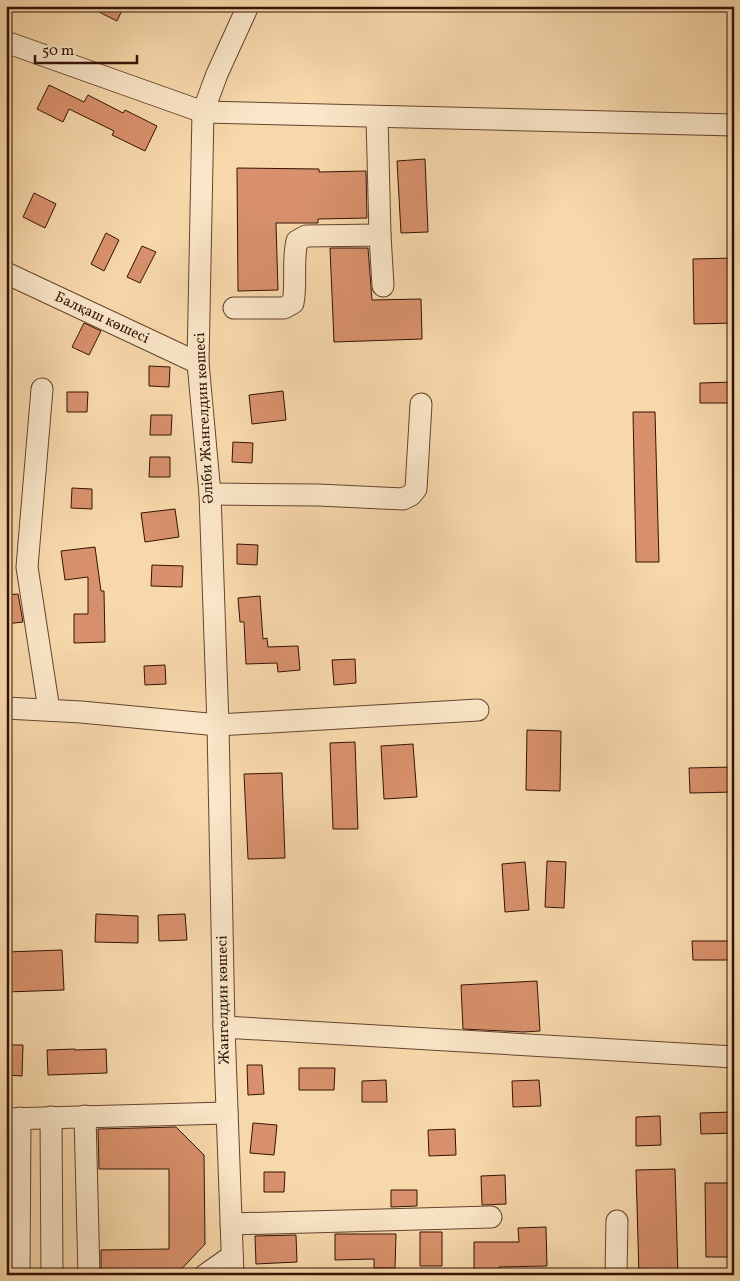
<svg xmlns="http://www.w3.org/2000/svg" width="740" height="1281" font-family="Vollkorn,serif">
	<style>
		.building { fill: #d8916c; stroke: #341305 }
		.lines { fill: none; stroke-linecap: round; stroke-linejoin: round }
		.minor-casing { stroke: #65442e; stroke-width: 23 }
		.minor { stroke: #fae6c8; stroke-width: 21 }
		.labels { text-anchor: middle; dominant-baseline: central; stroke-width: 4; stroke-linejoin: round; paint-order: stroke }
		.street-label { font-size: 15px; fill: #341305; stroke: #fae6c8 }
	</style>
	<rect width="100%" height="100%" fill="#f7d8ab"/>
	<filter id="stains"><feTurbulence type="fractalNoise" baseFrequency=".004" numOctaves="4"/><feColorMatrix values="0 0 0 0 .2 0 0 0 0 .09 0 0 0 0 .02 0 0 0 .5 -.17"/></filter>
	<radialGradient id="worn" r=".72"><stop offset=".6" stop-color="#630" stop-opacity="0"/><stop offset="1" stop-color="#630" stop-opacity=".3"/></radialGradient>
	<path class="building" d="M 87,6 L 124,6 L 117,21 Z
		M 49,85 L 84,102 L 88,95 L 123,113 L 125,110 L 157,126 L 145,151 L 112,135 L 114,131 L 69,109 L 63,122 L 37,109 Z
		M 425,159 L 428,232 L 401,233 L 397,161 Z
		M 237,168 L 319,169 L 319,172 L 366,171 L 367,218 L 318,219 L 318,223 L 276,223 L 278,290 L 238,291 Z
		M 34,193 L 56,204 L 45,228 L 23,217 Z
		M 106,233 L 119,240 L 104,271 L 91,264 Z
		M 142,246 L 156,252 L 140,283 L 127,277 Z
		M 330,248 L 368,248 L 372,300 L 421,299 L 422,339 L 334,342 Z
		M 734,258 L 734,323 L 694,324 L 693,259 Z
		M 84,323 L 101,331 L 89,355 L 72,347 Z
		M 149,366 L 170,367 L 169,387 L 149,386 Z
		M 734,382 L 734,403 L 700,403 L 700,383 Z
		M 283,391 L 286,420 L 252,424 L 249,395 Z
		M 67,392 L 88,392 L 87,412 L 67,412 Z
		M 633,412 L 655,412 L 659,562 L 636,562 Z
		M 151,415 L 172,415 L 171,435 L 150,435 Z
		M 233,442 L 253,443 L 252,463 L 232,462 Z
		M 150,457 L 170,457 L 170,477 L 149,477 Z
		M 72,488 L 92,489 L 92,509 L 71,508 Z
		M 175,509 L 179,537 L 145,542 L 141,513 Z
		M 237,544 L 258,545 L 257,565 L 237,564 Z
		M 95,547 L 101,591 L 104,591 L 105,642 L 74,643 L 74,614 L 88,614 L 88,577 L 65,580 L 61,551 Z
		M 152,565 L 183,566 L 182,587 L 151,586 Z
		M 18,594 L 23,622 L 6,624 L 6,595 Z
		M 260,596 L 263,639 L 267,638 L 268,647 L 298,646 L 300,670 L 278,672 L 277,663 L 246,664 L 244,622 L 240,622 L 238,598 Z
		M 355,659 L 356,683 L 334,685 L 332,660 Z
		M 165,665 L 166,684 L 145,685 L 144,666 Z
		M 527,730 L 561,731 L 560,791 L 526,790 Z
		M 355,742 L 358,829 L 333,829 L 330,743 Z
		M 413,744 L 417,797 L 384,799 L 381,746 Z
		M 734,767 L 734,792 L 690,793 L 689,768 Z
		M 282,773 L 285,858 L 248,859 L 244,774 Z
		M 547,861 L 566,862 L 564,908 L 545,907 Z
		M 525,862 L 529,910 L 505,912 L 502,864 Z
		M 96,914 L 138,916 L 138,943 L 95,942 Z
		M 185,914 L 187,940 L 159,941 L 158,915 Z
		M 692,941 L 734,941 L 734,960 L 693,960 Z
		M 62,950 L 64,990 L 6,992 L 6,952 Z
		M 537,981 L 540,1031 L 523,1032 L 463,1029 L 461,985 Z
		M 6,1045 L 23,1045 L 22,1076 L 6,1075 Z
		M 75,1049 L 75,1050 L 106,1049 L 107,1073 L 48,1075 L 47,1050 Z
		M 247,1065 L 262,1065 L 264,1094 L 248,1095 Z
		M 299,1068 L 335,1068 L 334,1090 L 299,1090 Z
		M 386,1080 L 387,1102 L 362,1102 L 362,1081 Z
		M 539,1080 L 541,1106 L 513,1107 L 512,1081 Z
		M 734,1112 L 734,1133 L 701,1134 L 700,1113 Z
		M 660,1116 L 661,1145 L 636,1146 L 636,1117 Z
		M 253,1123 L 277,1125 L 274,1155 L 250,1153 Z
		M 176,1127 L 204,1155 L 205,1244 L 176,1275 L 101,1275 L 101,1250 L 169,1249 L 169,1169 L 99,1169 L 98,1129 Z
		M 455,1129 L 456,1155 L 429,1156 L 428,1130 Z
		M 675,1169 L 678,1275 L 639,1275 L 636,1170 Z
		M 264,1172 L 285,1172 L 284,1192 L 264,1192 Z
		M 505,1175 L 506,1204 L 482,1205 L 481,1176 Z
		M 705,1183 L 734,1183 L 734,1257 L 706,1257 Z
		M 391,1190 L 417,1190 L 417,1206 L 391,1207 Z
		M 546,1227 L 547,1266 L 499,1267 L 499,1270 L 474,1269 L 474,1242 L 519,1242 L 518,1228 Z
		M 420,1232 L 442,1232 L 442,1266 L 420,1266 Z
		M 335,1234 L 396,1234 L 395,1268 L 374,1268 L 374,1259 L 335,1260 Z
		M 296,1235 L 297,1262 L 256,1264 L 255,1236 Z"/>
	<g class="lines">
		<g class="minor-casing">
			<g id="minor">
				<path d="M 6,42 L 203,112 L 734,125"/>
				<path d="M 377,117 L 380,235 L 383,286"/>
				<path id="s1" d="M 6,273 L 198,363"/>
				<path d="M 234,308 L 284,308 L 293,303 C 297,283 292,262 297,241 L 306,236 L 380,235"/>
				<path d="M 42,389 L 27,567 L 49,710"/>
				<path d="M 210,494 L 318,495 L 403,499 L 411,495 L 416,489 L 421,404"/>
				<path d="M 6,708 L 81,712 L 218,725 L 478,710"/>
				<path d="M 224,1027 L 734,1057"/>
				<path d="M 85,1116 L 89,1275"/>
				<path d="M 51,1117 L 52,1275"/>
				<path d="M 6,1119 L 227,1113"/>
				<path d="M 231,1224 L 491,1217"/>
				<path d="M 19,1275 L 20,1118"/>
				<path d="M 205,1275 L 232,1256"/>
				<path d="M 233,1275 L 224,1027 L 218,725 L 210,494 L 198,363 L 203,112 L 217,74 L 248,6"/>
				<path d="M 616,1275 L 617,1221"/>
			</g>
		</g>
		<use href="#minor" class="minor"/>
	</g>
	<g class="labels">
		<g class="street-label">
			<text stroke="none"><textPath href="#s1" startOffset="106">Балқаш көшесі</textPath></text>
			<text transform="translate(205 418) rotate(-93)">Әліби Жангелдин көшесі</text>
			<text transform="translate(224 1000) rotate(-91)">Жангелдин көшесі</text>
		</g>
	</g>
	<rect width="740" height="1281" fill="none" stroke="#f7d8ab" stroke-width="25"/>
	<rect x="8" y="8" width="725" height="1266" fill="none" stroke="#341305" stroke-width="2.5"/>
	<rect x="12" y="12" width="715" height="1256" fill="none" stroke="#341305"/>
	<path d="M35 55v8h102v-8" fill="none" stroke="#341305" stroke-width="2.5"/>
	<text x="42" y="55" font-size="15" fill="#341305" stroke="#fae6c8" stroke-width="4" paint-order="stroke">50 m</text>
	<rect width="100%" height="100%" filter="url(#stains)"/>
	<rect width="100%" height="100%" fill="url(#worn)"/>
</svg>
